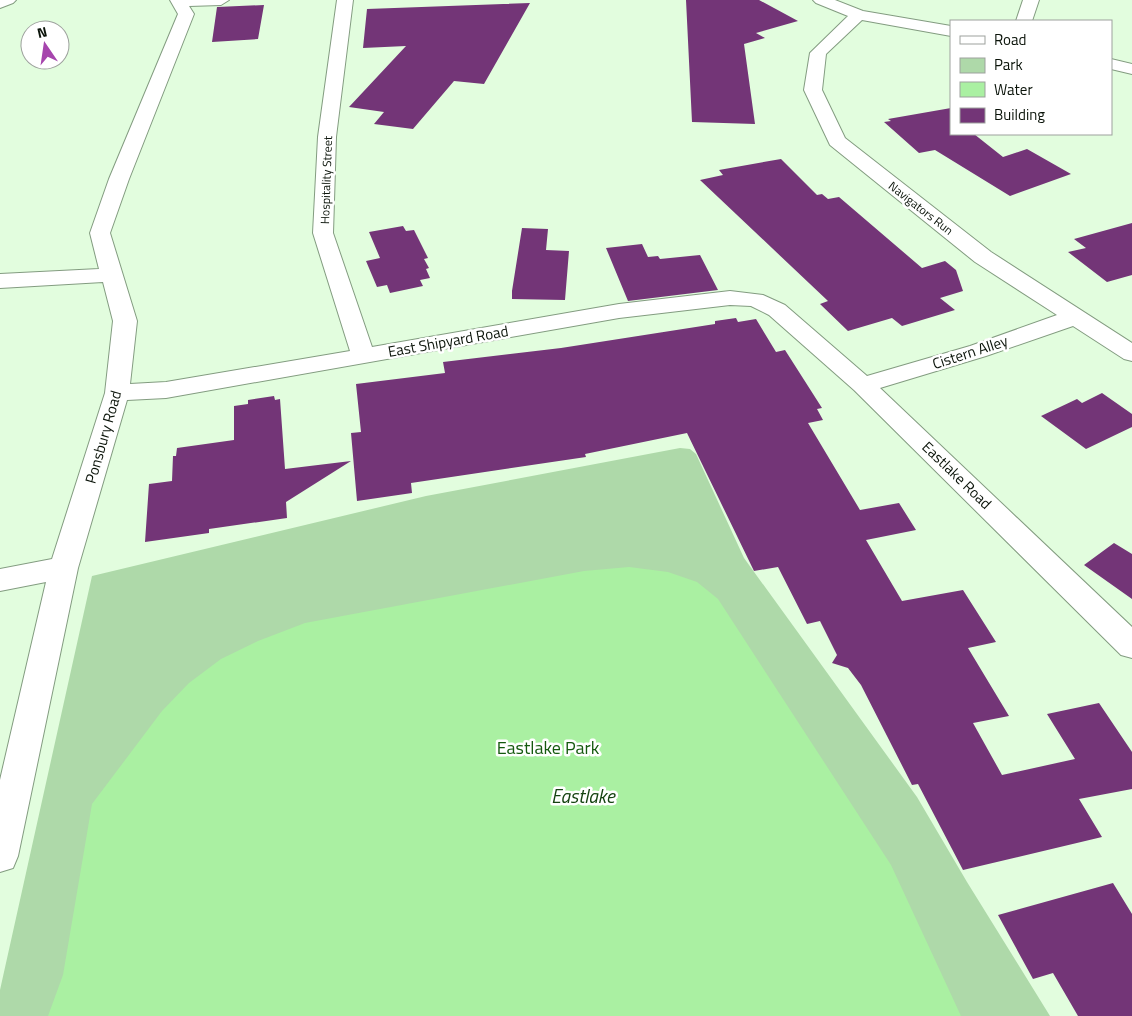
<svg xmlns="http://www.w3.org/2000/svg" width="1132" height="1016" font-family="'Titillium Web',sans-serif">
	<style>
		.green { fill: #aed9a9 }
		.water { fill: #aaf0a2 }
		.building { fill: #733577 }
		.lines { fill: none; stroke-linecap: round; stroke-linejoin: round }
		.minor-casing { stroke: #839c80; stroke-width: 2 }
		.minor { fill: #fff; fill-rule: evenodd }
		.labels { text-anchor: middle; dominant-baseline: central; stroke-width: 5; stroke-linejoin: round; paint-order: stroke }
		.far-street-label { font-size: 12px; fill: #0b140a; stroke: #fff }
		.street-label { font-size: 15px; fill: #0b140a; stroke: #fff }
		.near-park-label { font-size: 18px; fill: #14590e; stroke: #fff }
		.near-water-label { font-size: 19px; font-style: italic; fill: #154311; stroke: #fff }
	</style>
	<rect width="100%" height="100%" fill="#e2fdde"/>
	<path class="green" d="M 680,448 L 690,449 L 696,454 L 744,558 L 917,797 L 967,882 L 1050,1016 L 0,1016 L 0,990 L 92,576 L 426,496 Z"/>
	<path class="water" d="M 629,567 L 668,572 L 697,582 L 718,599 L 891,865 L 961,1016 L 48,1016 L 63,975 L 92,804 L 162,711 L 189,683 L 221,659 L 258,641 L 305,623 L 584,571 Z"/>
	<path class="building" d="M 686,0 L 759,0 L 798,21 L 756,33 L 765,38 L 744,44 L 755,124 L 692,122 Z
		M 530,3 L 484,84 L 454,81 L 413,129 L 374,124 L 384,112 L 349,107 L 406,46 L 363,48 L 367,9 Z
		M 264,5 L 258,39 L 212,42 L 217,7 Z
		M 951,108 L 951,134 L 974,134 L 1003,157 L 1027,149 L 1071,174 L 1010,196 L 935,150 L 919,153 L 884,122 L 891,121 L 888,119 Z
		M 781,159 L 817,195 L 822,194 L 828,199 L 839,197 L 922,268 L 945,261 L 956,270 L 963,291 L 940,298 L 955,310 L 902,326 L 892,318 L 848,331 L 820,304 L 828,301 L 700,180 L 723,175 L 719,170 Z
		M 1132,223 L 1132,275 L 1107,282 L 1068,252 L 1086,248 L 1074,239 Z
		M 403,226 L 406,231 L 414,230 L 428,258 L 424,259 L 429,268 L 426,269 L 430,278 L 420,280 L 423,286 L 390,293 L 387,285 L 377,287 L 366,261 L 380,258 L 369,232 Z
		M 522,228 L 548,229 L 546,250 L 569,251 L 565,300 L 512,299 L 512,291 Z
		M 642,244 L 648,257 L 658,256 L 660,259 L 700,255 L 718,290 L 628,301 L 606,248 Z
		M 736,318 L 738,322 L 756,319 L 776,352 L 785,350 L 822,408 L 817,409 L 823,420 L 808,423 L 860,510 L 899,503 L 916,530 L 866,540 L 902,601 L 963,590 L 996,642 L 968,648 L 1009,716 L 973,723 L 1002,775 L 1075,759 L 1047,714 L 1099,703 L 1132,752 L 1132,789 L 1079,799 L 1102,837 L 963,870 L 918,784 L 912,785 L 861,685 L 848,668 L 832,663 L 837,655 L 820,621 L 807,624 L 778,567 L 754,571 L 687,433 L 585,454 L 586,457 L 411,483 L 412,493 L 357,501 L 351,433 L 361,432 L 356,384 L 445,373 L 443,362 L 561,348 L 715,324 L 715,321 Z
		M 1102,393 L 1132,414 L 1132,427 L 1086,449 L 1041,416 L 1077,399 L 1082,403 Z
		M 274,396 L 275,400 L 280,399 L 285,469 L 351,461 L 286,502 L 287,518 L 209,529 L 209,533 L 145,542 L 149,484 L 172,481 L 173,456 L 176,456 L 177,448 L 234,440 L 234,406 L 248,404 L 248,400 Z
		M 1114,543 L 1132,554 L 1132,599 L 1084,565 Z
		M 1113,883 L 1132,914 L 1132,1016 L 1078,1016 L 1053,973 L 1033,979 L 998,915 Z"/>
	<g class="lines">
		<g class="minor-casing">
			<path id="minor" d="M 0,0 L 16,0 L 13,3 L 0,8 Z
				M 170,0 L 229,0 L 221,5 L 189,6 L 194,14 L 129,179 L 110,233 L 137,321 L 130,384 L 166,382 L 350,351 L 313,233 L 318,137 L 337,0 L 353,0 L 336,137 L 333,233 L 372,347 L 619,304 L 730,291 L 763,295 L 785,305 L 867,376 L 970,346 L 1057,315 L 975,262 L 830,145 L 804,90 L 810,53 L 848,16 L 816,3 L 813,0 L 835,0 L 863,11 L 951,26 L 951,36 L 862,20 L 826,54 L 822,90 L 845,138 L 991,252 L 1132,343 L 1132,361 L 1124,359 L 1073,326 L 986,356 L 880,388 L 1132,627 L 1132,658 L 1121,655 L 854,390 L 769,315 L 751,306 L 730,305 L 619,318 L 166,398 L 127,400 L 78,568 L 18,856 L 13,868 L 0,872 L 0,780 L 46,582 L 0,591 L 0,569 L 52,559 L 105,393 L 113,321 L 103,282 L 0,288 L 0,274 L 99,269 L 90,233 L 109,179 L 178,14 Z
				M 1023,0 L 1039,0 L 1032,21 L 1016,21 Z
				M 1111,59 L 1132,64 L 1132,74 L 1111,69 Z"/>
		</g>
		<use href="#minor" class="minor"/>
	</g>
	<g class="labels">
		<g class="far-street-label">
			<text transform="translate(326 180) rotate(-88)">Hospitality Street</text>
			<text transform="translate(921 208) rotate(38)">Navigators Run</text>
		</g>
		<g class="street-label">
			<text transform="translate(448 341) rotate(-10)">East Shipyard Road</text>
			<text transform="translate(970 352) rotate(-18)">Cistern Alley</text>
			<text transform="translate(103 437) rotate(-74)">Ponsbury Road</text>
			<text transform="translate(957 475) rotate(44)">Eastlake Road</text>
		</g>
		<g class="near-park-label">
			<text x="548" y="747">Eastlake Park</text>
		</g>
		<g class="near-water-label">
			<text x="583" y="795">Eastlake</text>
		</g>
	</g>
	<rect x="950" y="20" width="162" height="115" fill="#ffffff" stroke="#9da19d"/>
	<rect x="960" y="36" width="25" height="8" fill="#ffffff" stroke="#9da19d"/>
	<text x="994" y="45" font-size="15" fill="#0b140a">Road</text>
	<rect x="960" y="58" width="25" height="15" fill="#aed9a9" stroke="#9da19d"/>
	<text x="994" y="70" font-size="15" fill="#0b140a">Park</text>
	<rect x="960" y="82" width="25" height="15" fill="#aaf0a2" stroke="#9da19d"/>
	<text x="994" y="95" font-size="15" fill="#0b140a">Water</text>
	<rect x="960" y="108" width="25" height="15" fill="#733577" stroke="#9da19d"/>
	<text x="994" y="120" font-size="15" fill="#0b140a">Building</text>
	<g transform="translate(45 45) rotate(347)"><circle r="24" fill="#ffffff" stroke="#9da19d"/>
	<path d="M0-4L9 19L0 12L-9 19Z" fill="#a645ad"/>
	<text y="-8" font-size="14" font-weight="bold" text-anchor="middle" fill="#0b140a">N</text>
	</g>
</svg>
